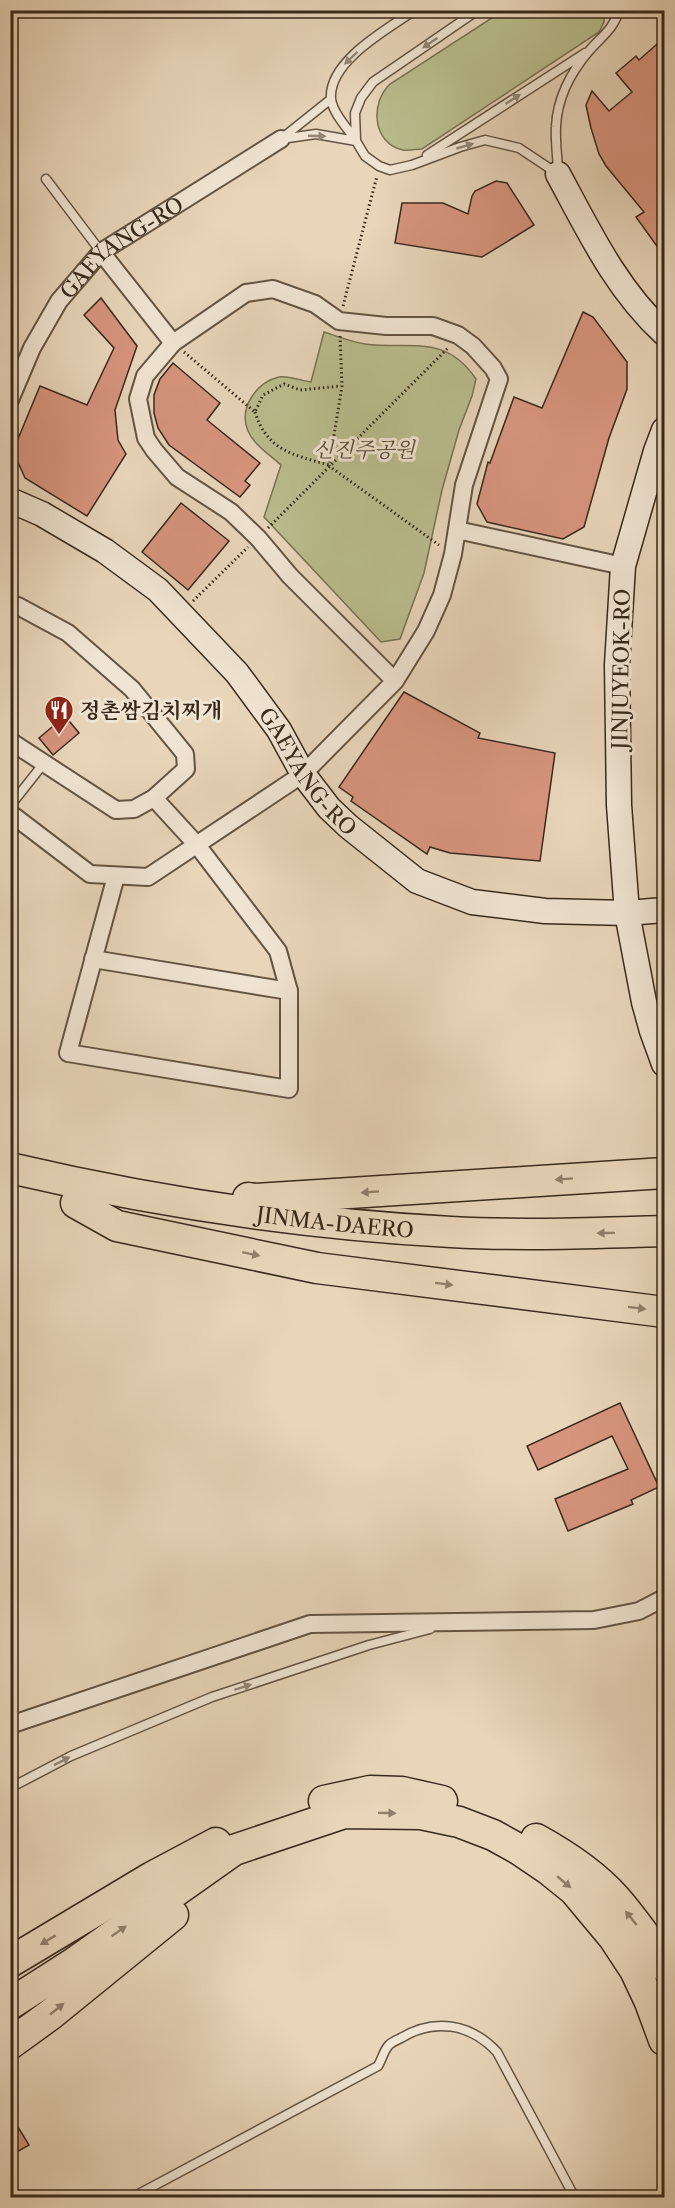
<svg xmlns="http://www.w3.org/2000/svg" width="675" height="2208" font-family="'Libre Caslon Text','Noto Serif KR',serif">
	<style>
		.green { fill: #b9bc8d; stroke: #787254; stroke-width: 1.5 }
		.building { fill: #d7947e; stroke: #38291b; stroke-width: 1.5 }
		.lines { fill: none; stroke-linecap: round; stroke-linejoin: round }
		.lane-casing { stroke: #645443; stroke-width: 11 }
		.street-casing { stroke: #645443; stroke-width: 20 }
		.secondary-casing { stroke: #38291b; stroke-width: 27 }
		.highway-casing { stroke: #38291b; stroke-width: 33 }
		.path { stroke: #38291b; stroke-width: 3; stroke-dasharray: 1.5 3; stroke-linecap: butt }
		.lane { stroke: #f0e4d2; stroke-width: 8 }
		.street { stroke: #f0e4d2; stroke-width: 16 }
		.secondary { stroke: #f0e4d2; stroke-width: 24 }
		.highway { stroke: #e8d5ba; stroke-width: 30 }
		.oneway { fill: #948676 }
		.oneway2 { fill: #907f6a }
		.labels { text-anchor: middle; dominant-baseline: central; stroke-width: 6; stroke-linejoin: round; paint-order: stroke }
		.street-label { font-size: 21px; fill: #38291b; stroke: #f0e4d2 }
		.park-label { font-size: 21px; font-style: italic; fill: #584e38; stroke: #f0e4d2 }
		.poi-label { font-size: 21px; font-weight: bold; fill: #38291b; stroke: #f0e4d2; text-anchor: start }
	</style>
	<rect width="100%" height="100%" fill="#e8d5ba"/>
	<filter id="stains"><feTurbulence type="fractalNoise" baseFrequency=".00333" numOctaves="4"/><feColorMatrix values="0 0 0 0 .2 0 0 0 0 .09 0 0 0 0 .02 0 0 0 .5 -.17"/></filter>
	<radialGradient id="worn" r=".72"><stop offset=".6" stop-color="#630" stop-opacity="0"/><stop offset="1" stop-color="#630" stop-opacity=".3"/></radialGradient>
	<path class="green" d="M 504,10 L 604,11 L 604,22 L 599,32 L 422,149 C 417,149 408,151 403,150 C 372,143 370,103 390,84 Z
		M 324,332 C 337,336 351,342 365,344 C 411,350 445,333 476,379 L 472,396 L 459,430 L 442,490 L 424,573 L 400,639 L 381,642 L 264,517 L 281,465 C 270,455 254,445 248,431 C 238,408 257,382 279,377 C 288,375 302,381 311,382 Z"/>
	<path class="building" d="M 664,38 L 664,256 L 636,217 L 644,212 L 606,166 L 599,154 L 591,128 L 586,105 L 592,91 L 609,111 L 632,92 L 616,73 L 636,56 L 639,60 Z
		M 496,181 L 507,183 L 534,225 L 482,257 L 395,243 L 402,203 L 443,203 L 468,214 L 472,196 L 475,191 Z
		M 101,298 L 137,346 L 115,410 L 118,440 L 126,454 L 87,516 L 25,478 L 13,451 L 40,386 L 87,405 L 114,348 L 84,315 Z
		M 583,312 L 593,317 L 627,362 L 627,389 L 609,438 L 584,527 L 563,539 L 487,522 L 477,504 L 488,462 L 490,463 L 514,397 L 542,408 Z
		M 173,363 L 220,403 L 207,420 L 260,463 L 245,481 L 250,485 L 240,497 L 169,445 L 158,428 L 154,413 L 154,395 L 160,379 Z
		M 181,503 L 229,541 L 188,590 L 142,552 Z
		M 404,692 L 480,733 L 478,738 L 555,753 L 540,861 L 450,853 L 430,847 L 427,854 L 351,801 L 353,797 L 339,787 Z
		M 65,716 L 79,733 L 53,755 L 39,738 Z
		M 620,1403 L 659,1487 L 631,1500 L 633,1504 L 568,1531 L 555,1499 L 628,1469 L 612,1436 L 538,1470 L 527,1446 Z
		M 10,2114 L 29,2145 L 10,2156 Z"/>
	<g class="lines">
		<g class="lane-casing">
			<path id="lane" d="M 478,10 L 373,82 L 361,98 L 355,113 L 356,141 L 365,156 L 379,166 L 390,170 L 412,165 L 460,147 L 485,140 L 519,148 L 558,174 C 558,159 555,142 556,127 C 557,99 571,72 589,51 C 601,37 614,29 619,10
				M 331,99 L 281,139 L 316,134 L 356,141
				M 355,139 C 347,128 333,113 331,99 C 328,61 388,29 415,10
				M 427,155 L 585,53
				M 46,179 L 101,252
				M 10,806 L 44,763
				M 10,1788 L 71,1756 L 212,1697 L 369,1645 L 430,1629
				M 131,2198 L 378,2066 C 382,2059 384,2050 389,2045 C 392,2042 397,2040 401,2038 C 434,2018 470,2023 497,2052 L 575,2198"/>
		</g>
		<g class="street-casing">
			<g id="street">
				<path d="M 101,252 L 173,343"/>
				<path id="s1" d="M 10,400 L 32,348 L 59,301 L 101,252 L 281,139"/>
				<path d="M 457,530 L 623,566"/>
				<path d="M 10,608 L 18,606 L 68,633 L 132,689 L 185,754 L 186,769 L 154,798 L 134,809 L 116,810 L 10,741"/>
				<path d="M 10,813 L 90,874 L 148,877 L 303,774 L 395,681 L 426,631 L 442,595 L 453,554 L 464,485 L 499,379 L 493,368 L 473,346 L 458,335 L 433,326 L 386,326 L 339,321 L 315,304 L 273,289 L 246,293 L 173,343 L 145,376 L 138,399 L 146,438 L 154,450 L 177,477 L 231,512 L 258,538 L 290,576 L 395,681"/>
				<path d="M 116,876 L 68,1053 L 289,1089 L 289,991 L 278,951 L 197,845 L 154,798"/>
				<path d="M 93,959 L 289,991"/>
				<path d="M 10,1725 L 310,1624 L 594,1620 L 639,1611 L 664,1598"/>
			</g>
		</g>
		<g class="secondary-casing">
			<g id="secondary">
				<path d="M 558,174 C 589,231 616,289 664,333"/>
				<path d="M 664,430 L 656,451 L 623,566 L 617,665 L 619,805 L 627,913 L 644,1002 L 652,1031 L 664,1064"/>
				<path id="s2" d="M 10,500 L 42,514 L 105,551 L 158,590 L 237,673 L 279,730 L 303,774 L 329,808 L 348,826 L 417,881 L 472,902 L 545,911 L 627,913 L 664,910"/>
			</g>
		</g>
		<g class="highway-casing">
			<g id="highway">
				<path id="s3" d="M 10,1168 C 155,1202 302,1224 451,1232 C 522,1236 594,1233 664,1231"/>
				<path d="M 248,1198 L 256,1199 L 664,1173"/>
				<path d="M 76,1203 L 117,1226 L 317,1268 L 664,1312"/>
				<path d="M 324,1801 L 370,1791 L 402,1792 L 442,1801"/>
				<path d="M 536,1839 C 565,1855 594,1874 616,1899 C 631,1916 645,1936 659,1955 L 664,1966"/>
				<path d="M 10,1962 L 152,1877 L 216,1843"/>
				<path d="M 10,2004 L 71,1965 L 234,1850 L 344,1813 L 421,1814 L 459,1822 L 493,1835 L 520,1850 L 548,1869 L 574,1890 L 614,1938 L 635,1970 L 650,2002 L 664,2040"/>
				<path d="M 10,2044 L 50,2015 L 173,1915"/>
			</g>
		</g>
		<path class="path" d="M 343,306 L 377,176
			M 340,336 L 342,386 L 329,466 L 439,545
			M 184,352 L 255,412 L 263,395 L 284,384 L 300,390 L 341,386
			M 255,412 C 267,451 294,455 329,465
			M 268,528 L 448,348
			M 193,601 L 248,547"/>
		<use href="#lane" class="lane"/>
		<use href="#street" class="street"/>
		<use href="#secondary" class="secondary"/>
		<use href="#highway" class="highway"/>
	</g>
	<defs><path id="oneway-solid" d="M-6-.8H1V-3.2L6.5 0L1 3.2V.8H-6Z" transform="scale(1.5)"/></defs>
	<g class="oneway">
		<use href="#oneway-solid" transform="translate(430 43) rotate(146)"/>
		<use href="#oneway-solid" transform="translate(351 58) rotate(136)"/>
		<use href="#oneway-solid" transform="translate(513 99) rotate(-33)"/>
		<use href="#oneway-solid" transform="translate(317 136) rotate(2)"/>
		<use href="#oneway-solid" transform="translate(465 146) rotate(-16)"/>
		<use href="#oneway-solid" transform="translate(243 1687) rotate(-18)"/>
		<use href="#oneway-solid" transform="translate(62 1761) rotate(-27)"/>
	</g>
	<g class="oneway2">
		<use href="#oneway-solid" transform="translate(564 1179) rotate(176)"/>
		<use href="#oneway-solid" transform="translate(370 1192) rotate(176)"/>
		<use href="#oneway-solid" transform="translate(606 1233) rotate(179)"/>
		<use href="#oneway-solid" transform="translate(251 1254) rotate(12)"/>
		<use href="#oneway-solid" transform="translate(444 1284) rotate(7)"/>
		<use href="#oneway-solid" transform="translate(637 1308) rotate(7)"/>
		<use href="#oneway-solid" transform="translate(387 1813) rotate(1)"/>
		<use href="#oneway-solid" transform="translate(564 1882) rotate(40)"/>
		<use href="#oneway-solid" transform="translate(631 1918) rotate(-129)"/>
		<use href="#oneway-solid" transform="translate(119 1931) rotate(-35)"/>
		<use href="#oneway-solid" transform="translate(48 1940) rotate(149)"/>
		<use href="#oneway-solid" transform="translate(57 2009) rotate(-39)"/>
	</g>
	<defs>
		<g id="restaurant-pin" transform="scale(1.5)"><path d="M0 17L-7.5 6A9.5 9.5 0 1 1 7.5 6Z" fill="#8f2418" stroke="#f0e4d2"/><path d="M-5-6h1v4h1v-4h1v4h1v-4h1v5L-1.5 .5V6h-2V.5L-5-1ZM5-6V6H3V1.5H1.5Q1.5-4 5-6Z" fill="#fff"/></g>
	</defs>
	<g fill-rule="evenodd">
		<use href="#restaurant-pin" x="59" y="710"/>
	</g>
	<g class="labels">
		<g class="street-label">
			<text stroke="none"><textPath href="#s1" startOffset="194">GAEYANG-RO</textPath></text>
			<text transform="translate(621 669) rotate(-89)">JINJUYEOK-RO</text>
			<text stroke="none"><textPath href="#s2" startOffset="410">GAEYANG-RO</textPath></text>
			<text stroke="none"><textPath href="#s3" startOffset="330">JINMA-DAERO</textPath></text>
		</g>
		<g class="park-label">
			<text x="364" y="449">신진주공원</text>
		</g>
		<g class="poi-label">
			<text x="80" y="710">정촌쌈김치찌개</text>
		</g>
	</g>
	<rect width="675" height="2208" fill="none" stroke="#e8d5ba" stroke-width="36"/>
	<rect x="12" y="12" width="651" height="2184" fill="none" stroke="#38291b" stroke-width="3"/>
	<rect x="18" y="18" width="639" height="2172" fill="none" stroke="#38291b" stroke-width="1.5"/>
	<rect width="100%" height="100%" filter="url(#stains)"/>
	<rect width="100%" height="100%" fill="url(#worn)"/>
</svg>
